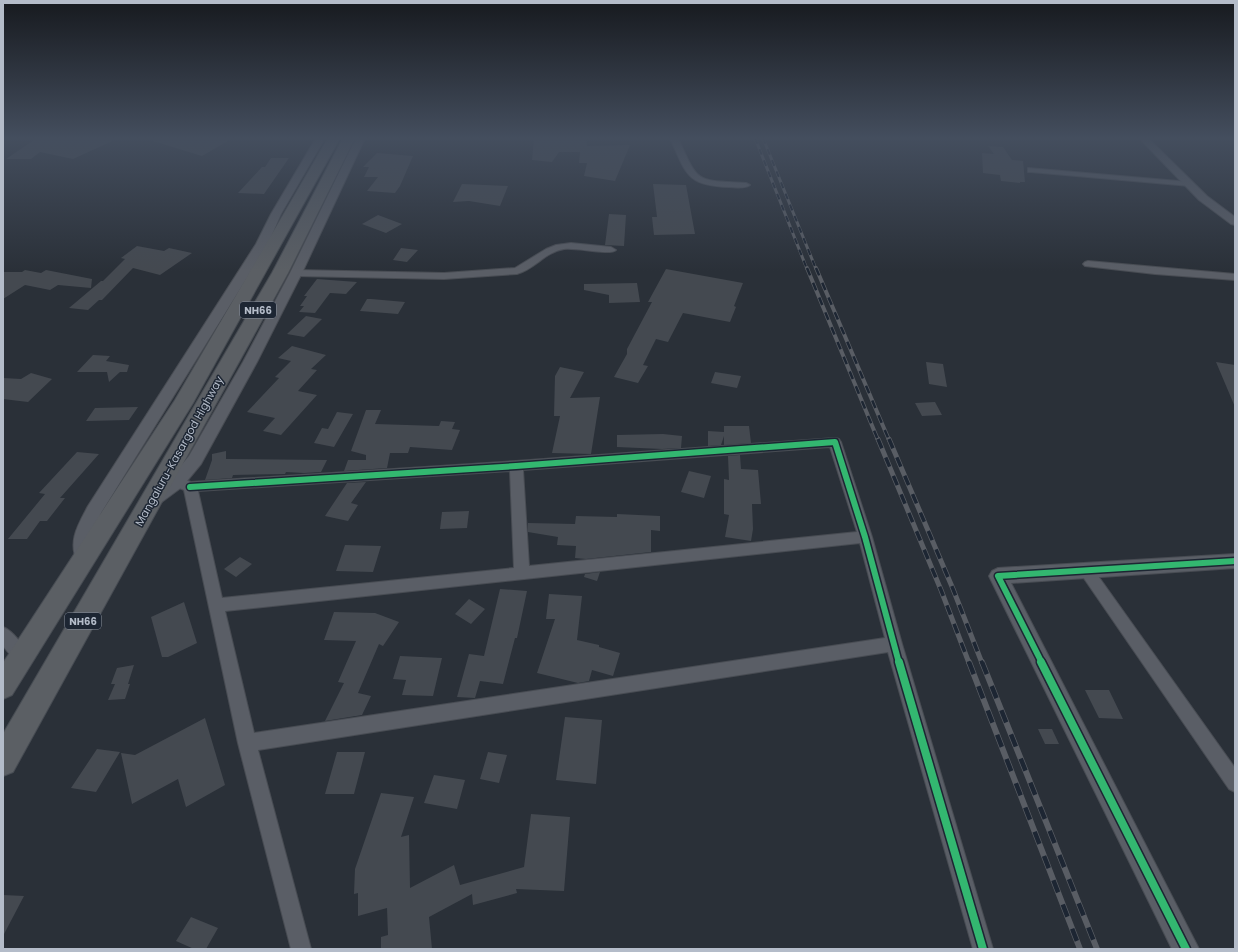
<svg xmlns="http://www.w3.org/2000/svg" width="1238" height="952" font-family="Poppins,sans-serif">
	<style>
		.building { fill: #444950 }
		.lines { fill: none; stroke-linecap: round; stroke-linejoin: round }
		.minor-casing { stroke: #484c53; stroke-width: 2 }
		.tertiary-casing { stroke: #484c53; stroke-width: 2 }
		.trunk-casing { stroke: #474c53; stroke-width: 2 }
		.minor { fill: #5a5e66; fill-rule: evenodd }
		.tertiary { fill: #5a5e66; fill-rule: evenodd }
		.trunk { fill: #5b5f64; fill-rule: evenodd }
		.rail-far3-casing { stroke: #595d64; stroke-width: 3 }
		.rail-far2-casing { stroke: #595d64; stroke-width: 4 }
		.rail-far1-casing { stroke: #595d64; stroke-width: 5 }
		.rail-casing { stroke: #595d64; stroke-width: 6 }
		.rail-far3 { stroke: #1d2633; stroke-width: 2; stroke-dasharray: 6; stroke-linecap: butt }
		.rail-far2 { stroke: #1d2633; stroke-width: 2.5; stroke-dasharray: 8; stroke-linecap: butt }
		.rail-far1 { stroke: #1d2633; stroke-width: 3.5; stroke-dasharray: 10; stroke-linecap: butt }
		.rail { stroke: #1d2633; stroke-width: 4.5; stroke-dasharray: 13; stroke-linecap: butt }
		.cycleway-far1-casing { stroke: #1d2633; stroke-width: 9 }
		.cycleway-casing { stroke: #1d2633; stroke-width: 11 }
		.cycleway-far1 { stroke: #33b770; stroke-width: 6 }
		.cycleway { stroke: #33b770; stroke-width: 8 }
		.labels { text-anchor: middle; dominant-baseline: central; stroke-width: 3; stroke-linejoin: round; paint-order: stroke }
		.shield { fill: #1d2633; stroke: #878f9c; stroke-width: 1 }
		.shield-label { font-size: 10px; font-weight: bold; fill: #b4bcc9 }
		.street-label { font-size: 11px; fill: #b4bcc9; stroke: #1d2633 }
	</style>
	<rect width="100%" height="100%" fill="#2a3038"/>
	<path class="building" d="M 37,138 L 119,138 L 73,159 L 40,152 L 31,159 L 6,159 Z
		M 154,138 L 233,138 L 202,156 L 153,141 Z
		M 534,138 L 586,138 L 587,146 L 630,145 L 615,181 L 584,176 L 587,163 L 579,163 L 580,152 L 559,152 L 552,162 L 532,160 Z
		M 988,146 L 1003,147 L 1012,160 L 1023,161 L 1025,182 L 1020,182 L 1020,183 L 1001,181 L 1000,175 L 983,173 L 982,153 L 994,154 Z
		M 377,153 L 413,156 L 400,186 L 395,193 L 367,191 L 378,177 L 364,177 L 369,167 L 363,167 Z
		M 271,158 L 289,158 L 264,194 L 238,193 L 262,167 L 265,167 Z
		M 462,184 L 508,186 L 500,206 L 469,201 L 453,202 Z
		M 653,184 L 686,185 L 695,234 L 654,235 L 652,217 L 657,217 Z
		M 609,214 L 626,215 L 624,246 L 605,245 Z
		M 378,215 L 402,224 L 386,233 L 362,224 Z
		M 137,246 L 164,251 L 169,248 L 192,253 L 160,275 L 133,268 L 102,300 L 99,300 L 88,310 L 69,308 L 101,281 L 103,281 L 125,259 L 121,258 Z
		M 401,248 L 418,250 L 407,262 L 393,260 Z
		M 666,269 L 743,283 L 734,306 L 736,307 L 730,322 L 683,313 L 668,342 L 656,339 L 643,365 L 648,366 L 638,383 L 614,377 L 627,354 L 627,349 L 652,302 L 648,302 Z
		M 25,270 L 41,273 L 46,270 L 92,279 L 91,288 L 58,285 L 50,290 L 25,285 L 3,299 L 3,272 L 22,272 Z
		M 317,279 L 357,282 L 346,294 L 330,293 L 315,313 L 299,312 L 304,306 L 300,306 L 307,296 L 304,296 Z
		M 637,283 L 640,302 L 609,303 L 609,295 L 584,290 L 584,284 Z
		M 367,299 L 371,299 L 405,302 L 398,314 L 360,311 Z
		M 306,316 L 322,319 L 304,337 L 287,334 Z
		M 292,346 L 326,355 L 311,369 L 317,370 L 298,391 L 317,395 L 281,435 L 263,431 L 275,418 L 247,412 L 279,378 L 275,377 L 291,361 L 278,358 Z
		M 93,355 L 110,356 L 106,361 L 129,365 L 127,372 L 120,372 L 109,382 L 107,372 L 77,372 Z
		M 926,362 L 943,364 L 947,387 L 929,384 Z
		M 1216,362 L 1235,365 L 1235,407 Z
		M 560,367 L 584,372 L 570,398 L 600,397 L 591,454 L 552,453 L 560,416 L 554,416 L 555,376 Z
		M 715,372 L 741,376 L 737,388 L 711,383 Z
		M 31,373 L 52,379 L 28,402 L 3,399 L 3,378 L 21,379 Z
		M 935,402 L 942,415 L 922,416 L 915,403 Z
		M 138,407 L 129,420 L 86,421 L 95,408 Z
		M 366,410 L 381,410 L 375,424 L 439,426 L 441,421 L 455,422 L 452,429 L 460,430 L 452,450 L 410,447 L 408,453 L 390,453 L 387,468 L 344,471 L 348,460 L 366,460 L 366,455 L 351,451 Z
		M 337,412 L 353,414 L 334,447 L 314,443 L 322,428 L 328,429 Z
		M 724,426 L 749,426 L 751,443 L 724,445 L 724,436 L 721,445 L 708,446 L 708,431 L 724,432 Z
		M 663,434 L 682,436 L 681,448 L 662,449 L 617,447 L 617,435 Z
		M 226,451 L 226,459 L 327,460 L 321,472 L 304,473 L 286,472 L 285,474 L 233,475 L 232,478 L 205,480 L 212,460 L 212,454 Z
		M 77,452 L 99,454 L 60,498 L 65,498 L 47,521 L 40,521 L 27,539 L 8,539 L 45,494 L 39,493 Z
		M 740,455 L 741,469 L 758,470 L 761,504 L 752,504 L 753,529 L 751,541 L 725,537 L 729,515 L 724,514 L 724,479 L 729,480 L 728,456 Z
		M 689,471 L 711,476 L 704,498 L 681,492 Z
		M 366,482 L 351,503 L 358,505 L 348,521 L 325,516 L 347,483 Z
		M 469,511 L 467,528 L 440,529 L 442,512 Z
		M 617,514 L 660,516 L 660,531 L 651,530 L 651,552 L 586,559 L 575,558 L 576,546 L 557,545 L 558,537 L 528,532 L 528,523 L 575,524 L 576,516 L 617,517 Z
		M 345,545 L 381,546 L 373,572 L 336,571 Z
		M 240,557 L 252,564 L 236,577 L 224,569 Z
		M 600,572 L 597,581 L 584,577 L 585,574 Z
		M 500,589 L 527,591 L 517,638 L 515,638 L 503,684 L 480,681 L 475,698 L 457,697 L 469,654 L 484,656 Z
		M 549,594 L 582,596 L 577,640 L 599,645 L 599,647 L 620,653 L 613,676 L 592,670 L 589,681 L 578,683 L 537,673 L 555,619 L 546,619 Z
		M 469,599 L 485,609 L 471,624 L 455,614 Z
		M 184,602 L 197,643 L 168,657 L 162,657 L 151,617 Z
		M 334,612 L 375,613 L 399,622 L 383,646 L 379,644 L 358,693 L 371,696 L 362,715 L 325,721 L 344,683 L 338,682 L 356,641 L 324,640 Z
		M 400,656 L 442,658 L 433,696 L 402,695 L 406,680 L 393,679 Z
		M 134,665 L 128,684 L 130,684 L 125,699 L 108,700 L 115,684 L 111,684 L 117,668 Z
		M 1085,690 L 1109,690 L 1123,719 L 1099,718 Z
		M 565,717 L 602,720 L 596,784 L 556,780 Z
		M 205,718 L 225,785 L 186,807 L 178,779 L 132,804 L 121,753 L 135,755 Z
		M 1038,729 L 1052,729 L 1059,744 L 1045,744 Z
		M 97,749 L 120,752 L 96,792 L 71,788 Z
		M 337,752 L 365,752 L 354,794 L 325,794 Z
		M 488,752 L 507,755 L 499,783 L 480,779 Z
		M 434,775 L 465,780 L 457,809 L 424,803 Z
		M 381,793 L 414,797 L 401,837 L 409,835 L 410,888 L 454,865 L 460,885 L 524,867 L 531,814 L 570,817 L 564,891 L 516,889 L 517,893 L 473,905 L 472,894 L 429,917 L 432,949 L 381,949 L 381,937 L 388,935 L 387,908 L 358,916 L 358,893 L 354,894 L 355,869 Z
		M 3,895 L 24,896 L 3,936 Z
		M 191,917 L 218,928 L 206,949 L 194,949 L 176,941 Z"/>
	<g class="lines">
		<g class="minor-casing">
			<path id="minor" d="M 670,138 L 678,138 C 699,184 695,180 746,183 L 750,185 C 745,189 735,187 729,187 C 686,186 686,173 670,138 Z
				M 1028,168 L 1190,182 L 1194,184 L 1190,186 L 1031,172 L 1028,172 Z
				M 571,243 L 611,247 L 616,250 C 610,256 575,247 564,249 C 545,252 535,269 517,274 L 444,279 L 296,276 L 291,273 L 296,270 L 444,273 L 515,268 L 546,249 L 556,245 Z
				M 1088,261 L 1235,274 L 1235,280 L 1155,274 L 1085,266 L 1083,264 L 1085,262 Z
				M 835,438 L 839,439 L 841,442 L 872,537 L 902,644 L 993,949 L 973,949 L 888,652 L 258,750 L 311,949 L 291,949 L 238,743 L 184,490 L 177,487 L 175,484 L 177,481 L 182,479 L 191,482 L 516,461 ZM 830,447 L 857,532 L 529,566 L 523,470 ZM 510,471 L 514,568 L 222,598 L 198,491 ZM 860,543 L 885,638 L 254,733 L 225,611 Z
				M 1086,564 L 1091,566 L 1235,768 L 1235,792 L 1229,789 L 1081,574 L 1079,570 L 1081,566 Z
				M 3,627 C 13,631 24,646 29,656 L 27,661 L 21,663 L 15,661 L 3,646 Z"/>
		</g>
		<g class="tertiary-casing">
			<path id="tertiary" d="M 316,138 L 325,138 L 281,214 L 268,244 L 101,513 L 90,540 L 93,558 L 90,563 L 84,565 L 78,563 C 67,542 78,525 88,506 L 256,244 L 271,214 Z
				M 356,138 L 365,138 L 302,273 L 257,362 L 201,464 L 182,487 L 159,504 L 153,506 L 147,504 L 145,500 L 147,496 L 170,479 L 189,456 L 243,362 L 290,273 Z
				M 1139,138 L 1148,138 L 1207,196 L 1235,217 L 1235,225 L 1231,224 L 1199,200 Z
				M 1235,554 L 1235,568 L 1011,583 L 1199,949 L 1172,949 L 989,576 L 992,571 L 998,568 Z"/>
		</g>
		<g class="trunk-casing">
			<path id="trunk" d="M 328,138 L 340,138 L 193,403 L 12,695 L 3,699 L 3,663 L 175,400 Z
				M 343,138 L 355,138 L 288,273 L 13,772 L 3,776 L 3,734 L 272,273 Z"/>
		</g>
		<use href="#minor" class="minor"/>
		<use href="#tertiary" class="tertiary"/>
		<use href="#trunk" class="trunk"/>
		<g class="rail-far3-casing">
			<path id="rail-far3" d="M 755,138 L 807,269
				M 763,138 L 816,269"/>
		</g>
		<g class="rail-far2-casing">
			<path id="rail-far2" d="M 807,268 L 878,440
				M 816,268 L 889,440"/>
		</g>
		<g class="rail-far1-casing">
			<path id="rail-far1" d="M 878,439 L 941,590 L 969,663
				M 889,439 L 953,589 L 982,663"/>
		</g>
		<g class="rail-casing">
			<path id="rail" d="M 969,662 L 1080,949
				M 982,662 L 1097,949"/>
		</g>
		<use href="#rail-far3" class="rail-far3"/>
		<use href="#rail-far2" class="rail-far2"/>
		<use href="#rail-far1" class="rail-far1"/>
		<use href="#rail" class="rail"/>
		<g class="cycleway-far1-casing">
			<path id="cycleway-far1" d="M 190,487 L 516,466 L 835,442 L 865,537 L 899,663
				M 1042,663 L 998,576 L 1235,561"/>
		</g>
		<g class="cycleway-casing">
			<path id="cycleway" d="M 899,662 L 983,949
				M 1041,662 L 1186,949"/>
		</g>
		<use href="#cycleway-far1" class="cycleway-far1"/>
		<use href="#cycleway" class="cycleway"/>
	</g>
	<linearGradient id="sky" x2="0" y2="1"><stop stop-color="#171a1f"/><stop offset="0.51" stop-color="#444e5e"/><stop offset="1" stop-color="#444e5e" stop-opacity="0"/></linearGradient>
	<rect width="1238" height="271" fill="url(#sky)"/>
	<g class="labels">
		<g class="shield">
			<rect x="240" y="302" width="36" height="16" rx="3"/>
			<rect x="65" y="613" width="36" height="16" rx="3"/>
		</g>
		<g class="shield-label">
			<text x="258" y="310">NH66</text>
			<text x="83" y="621">NH66</text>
		</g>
		<g class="street-label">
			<text transform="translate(179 451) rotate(-61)">Mangaluru-Kasargod Highway</text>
		</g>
	</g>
	<rect width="1238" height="952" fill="none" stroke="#b4bcc9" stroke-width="8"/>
</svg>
